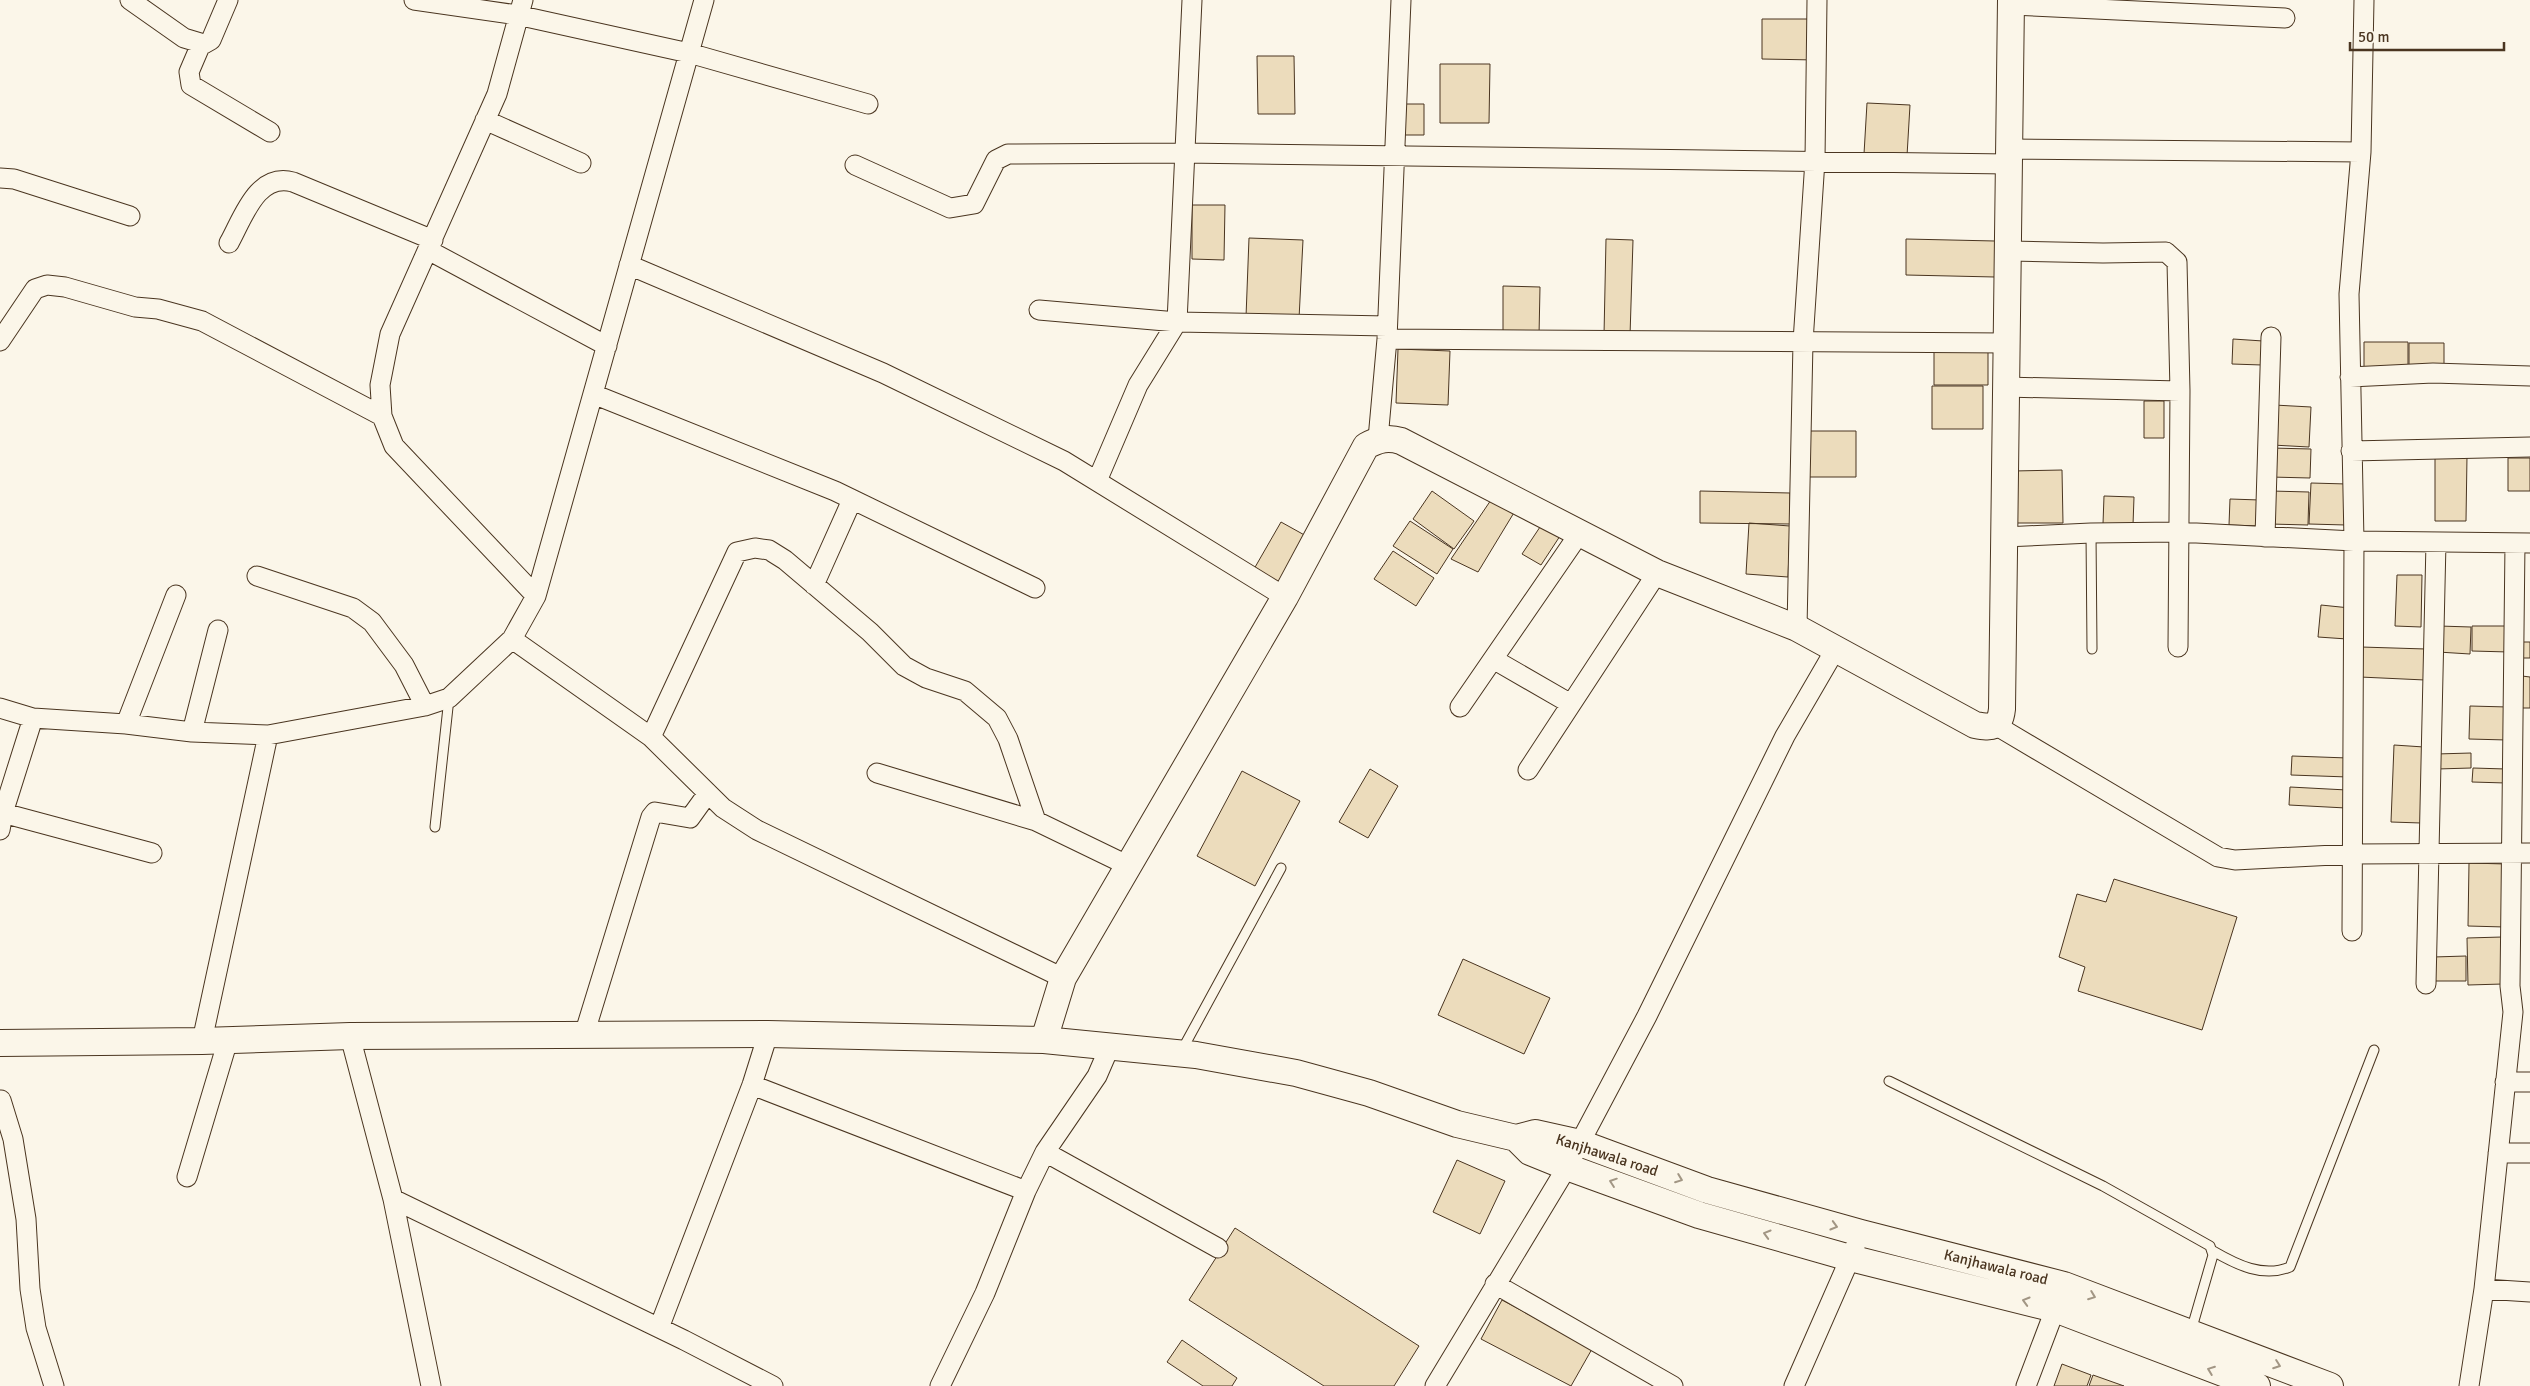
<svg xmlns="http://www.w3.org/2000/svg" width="2530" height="1386" font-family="Signika,sans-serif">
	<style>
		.building { fill: #ecdcbc; stroke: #4a3520 }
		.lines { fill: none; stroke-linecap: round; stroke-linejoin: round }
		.lane-casing { stroke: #4a3520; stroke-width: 11 }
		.street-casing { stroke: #4a3520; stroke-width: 21 }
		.secondary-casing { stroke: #4a3520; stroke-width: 28 }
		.lane { stroke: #fbf6e9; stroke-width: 9 }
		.street { stroke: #fbf6e9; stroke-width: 19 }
		.secondary { stroke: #fbf6e9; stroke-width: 26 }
		.oneway { stroke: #a29684 }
		.labels { text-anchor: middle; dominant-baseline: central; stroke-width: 4; stroke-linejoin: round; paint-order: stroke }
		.street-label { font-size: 15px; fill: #4a3520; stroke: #fbf6e9 }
	</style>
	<rect width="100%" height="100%" fill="#fbf6e9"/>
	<path class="building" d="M 1762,19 L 1817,19 L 1816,60 L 1762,59 Z
		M 1257,56 L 1294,56 L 1295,114 L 1258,114 Z
		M 1440,64 L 1490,64 L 1489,123 L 1440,123 Z
		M 1867,103 L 1910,105 L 1907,156 L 1864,154 Z
		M 1403,104 L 1424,104 L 1424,135 L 1402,135 Z
		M 1192,205 L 1225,205 L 1224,260 L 1192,259 Z
		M 1249,238 L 1303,240 L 1299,319 L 1246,317 Z
		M 1606,239 L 1633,240 L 1630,336 L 1604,335 Z
		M 1906,239 L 1995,241 L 1995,277 L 1906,275 Z
		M 1503,286 L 1540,287 L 1539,336 L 1503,335 Z
		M 2233,339 L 2263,341 L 2262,365 L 2232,364 Z
		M 2364,342 L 2408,342 L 2408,371 L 2364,371 Z
		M 2409,343 L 2444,343 L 2444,372 L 2409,371 Z
		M 1398,349 L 1450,351 L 1448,405 L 1396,403 Z
		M 1934,350 L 1988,350 L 1988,385 L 1934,385 Z
		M 1932,386 L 1983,386 L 1983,429 L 1932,429 Z
		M 2144,401 L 2164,401 L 2164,438 L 2144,438 Z
		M 2274,405 L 2311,407 L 2309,447 L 2272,445 Z
		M 1807,431 L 1856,431 L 1856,477 L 1807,477 Z
		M 2271,448 L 2311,449 L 2310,478 L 2270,477 Z
		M 2435,456 L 2467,456 L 2466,521 L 2435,521 Z
		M 2508,458 L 2530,458 L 2530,491 L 2508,491 Z
		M 2062,470 L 2063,523 L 2013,523 L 2013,471 Z
		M 2311,483 L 2347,484 L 2346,525 L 2309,524 Z
		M 1432,491 L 1474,521 L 1454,549 L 1413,519 Z
		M 1700,491 L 1790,493 L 1790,524 L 1700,523 Z
		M 2271,491 L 2309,492 L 2308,525 L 2270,524 Z
		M 2104,496 L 2134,497 L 2133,525 L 2103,524 Z
		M 1493,497 L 1515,511 L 1478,572 L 1451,559 Z
		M 2230,499 L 2260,500 L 2260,526 L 2229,525 Z
		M 1410,521 L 1453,549 L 1437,574 L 1393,546 Z
		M 1281,522 L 1308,537 L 1281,584 L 1254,569 Z
		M 1749,523 L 1790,526 L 1788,577 L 1746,574 Z
		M 1542,524 L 1560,536 L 1541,565 L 1522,554 Z
		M 1393,551 L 1434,578 L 1416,606 L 1374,579 Z
		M 2397,575 L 2422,575 L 2421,627 L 2395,626 Z
		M 2321,605 L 2350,608 L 2347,639 L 2318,637 Z
		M 2439,626 L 2471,627 L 2470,654 L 2438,652 Z
		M 2472,626 L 2509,626 L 2509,652 L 2472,651 Z
		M 2522,642 L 2530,642 L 2530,658 L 2522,658 Z
		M 2361,647 L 2426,649 L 2425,680 L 2360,677 Z
		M 2522,676 L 2530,677 L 2530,708 L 2522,708 Z
		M 2470,706 L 2508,707 L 2507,740 L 2469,739 Z
		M 2394,745 L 2424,747 L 2421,823 L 2391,822 Z
		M 2471,753 L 2471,768 L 2437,769 L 2436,754 Z
		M 2292,756 L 2348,758 L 2348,777 L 2291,775 Z
		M 2473,768 L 2506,769 L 2506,783 L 2472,782 Z
		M 1370,769 L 1398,786 L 1368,838 L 1339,822 Z
		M 1242,771 L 1300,801 L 1255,886 L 1197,856 Z
		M 2290,787 L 2347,790 L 2346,808 L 2289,805 Z
		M 2469,863 L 2506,864 L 2505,927 L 2468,926 Z
		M 2114,879 L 2237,917 L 2202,1030 L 2078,991 L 2085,967 L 2059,957 L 2077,894 L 2106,902 Z
		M 2502,937 L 2503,984 L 2468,985 L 2467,938 Z
		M 2466,956 L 2466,981 L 2433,981 L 2433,957 Z
		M 1463,959 L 1550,998 L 1524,1054 L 1438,1015 Z
		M 1457,1160 L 1505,1181 L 1480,1234 L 1433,1212 Z
		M 1235,1228 L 1419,1346 L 1394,1386 L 1324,1386 L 1189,1300 Z
		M 1502,1300 L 1592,1349 L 1571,1386 L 1481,1339 Z
		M 1182,1340 L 1237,1378 L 1232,1386 L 1203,1386 L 1167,1362 Z
		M 2062,1364 L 2091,1375 L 2087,1386 L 2054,1386 Z
		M 2093,1375 L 2124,1386 L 2089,1386 Z"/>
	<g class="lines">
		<g class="lane-casing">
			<path id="lane" d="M 2091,533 L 2092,649
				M 435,827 L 449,698
				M 1182,1050 L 1281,868
				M 1889,1081 L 2103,1186 L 2210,1246 L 2213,1255 L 2191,1331
				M 2213,1251 C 2237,1265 2263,1278 2290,1267 L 2374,1050"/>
		</g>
		<g class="street-casing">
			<path id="street" d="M 130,0 L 184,38 L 204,44 L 211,40 L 228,0
				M 414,0 L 517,15 L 689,53 L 868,104
				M 523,0 L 497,94 L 390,334 L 380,385 L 382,416 L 394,446 L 536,596
				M 2011,5 L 2285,18
				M 201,44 L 189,72 L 191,85 L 270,132
				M 485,120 L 581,163
				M 2009,149 L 2361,152
				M 855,165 L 950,208 L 974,204 L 996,160 L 1008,154 L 1184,153 L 2009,164
				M 0,178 L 14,179 L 130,216
				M 229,243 C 243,218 257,172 293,182 L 433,240
				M 428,250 L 607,346
				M 2010,251 L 2103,253 L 2166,252 L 2177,262 L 2180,391 L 2178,647
				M 629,265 L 883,373 L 1064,461 L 1285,597
				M 1039,310 L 1177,322 L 1387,326
				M 1387,339 L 2006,343
				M 0,341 L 35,289 L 47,285 L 65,287 L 135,307 L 158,309 L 202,321 L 382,416
				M 2350,377 L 2433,373 L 2530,376
				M 2005,387 L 2180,391
				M 593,394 L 835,491 L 1035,588
				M 1378,439 L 1387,339 L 1401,0
				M 2351,451 L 2530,447
				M 1097,481 L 1138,385 L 1177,322 L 1192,0
				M 2004,537 L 2091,533 L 2177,532 L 2354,541 L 2530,543
				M 2265,537 L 2271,337
				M 257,576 L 353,608 L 372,622 L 404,665 L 425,706
				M 814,585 L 852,500
				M 1797,628 L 1803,342 L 1815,160 L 1817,0
				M 512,639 L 651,737 L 723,808 L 757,830 L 1063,978
				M 1493,659 L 1571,704
				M 1460,707 L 1579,534
				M 0,708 L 33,718 L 126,724 L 192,732 L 268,735 L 425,706 L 449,698 L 512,639 L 536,596 L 704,0
				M 126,724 L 176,595
				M 1997,726 L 2218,857 L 2235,860 L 2354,854 L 2530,853
				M 192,732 L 218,630
				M 651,737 L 737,552 L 755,548 L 769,550 L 785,560 L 870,632 L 904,666 L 926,678 L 965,691 L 997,718 L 1008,739 L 1036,821
				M 1528,770 L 1657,573
				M 877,773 L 1036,821 L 1129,866
				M 3,813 L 152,853
				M 0,830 L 3,813 L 33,718
				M 2352,931 L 2354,541 L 2349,294 L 2361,152 L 2364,0
				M 2426,984 L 2436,542
				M 584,1035 L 651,817 L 655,812 L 690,818 L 708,793
				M 350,1036 L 393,1199 L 431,1386
				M 202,1041 L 268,735
				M 2505,1082 L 2530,1082
				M 752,1085 L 1026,1191 L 985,1293 L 940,1386
				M 1,1100 L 13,1139 L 26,1219 L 30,1289 L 36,1328 L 54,1386
				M 1045,1152 L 1097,1076 L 1110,1046
				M 2498,1153 L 2530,1153
				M 187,1177 L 228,1040
				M 1026,1191 L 1045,1152 L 1218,1248
				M 393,1199 L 684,1340 L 773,1386
				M 1495,1284 L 1673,1386
				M 2484,1289 L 2530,1292
				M 659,1328 L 752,1085 L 768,1034
				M 1435,1386 L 1567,1167 L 1647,1016 L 1785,736 L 1835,650
				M 1794,1386 L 1855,1247
				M 2026,1386 L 2059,1299
				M 2469,1386 L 2484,1289 L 2513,1012 L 2510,986 L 2515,543"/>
		</g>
		<g class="secondary-casing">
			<path id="secondary" d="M 1044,1040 L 1063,978 L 1285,597 L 1366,446 C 1379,439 1388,437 1401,441 L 1657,573 L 1797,628 L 1975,725 C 1992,728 2000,728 2002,709 L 2011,0
				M 0,1043 L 202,1041 L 350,1036 L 768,1034 L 1044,1040 L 1196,1055 L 1296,1073 L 1369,1093 L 1457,1124 L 1516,1138 L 1535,1133 L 1580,1143 L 1707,1190 L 1861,1233 L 2064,1285 L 2330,1386
				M 1516,1138 L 1530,1152 L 1567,1167 L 1699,1215 L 1850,1258 L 2055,1309 L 2257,1386"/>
		</g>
		<use href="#lane" class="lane"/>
		<use href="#street" class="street"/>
		<use href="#secondary" class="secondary"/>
	</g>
	<defs><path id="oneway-chevron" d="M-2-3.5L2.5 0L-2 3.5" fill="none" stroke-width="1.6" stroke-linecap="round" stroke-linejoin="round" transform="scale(1.25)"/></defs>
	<g class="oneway">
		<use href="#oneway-chevron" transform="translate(1679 1179) rotate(21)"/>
		<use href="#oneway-chevron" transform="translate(1613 1182) rotate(-161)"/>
		<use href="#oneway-chevron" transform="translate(1834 1226) rotate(16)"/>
		<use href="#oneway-chevron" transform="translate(1767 1234) rotate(-164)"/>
		<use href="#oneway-chevron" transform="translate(2092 1296) rotate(21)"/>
		<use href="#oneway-chevron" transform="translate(2026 1301) rotate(-164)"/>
		<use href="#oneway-chevron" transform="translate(2277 1365) rotate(20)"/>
		<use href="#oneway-chevron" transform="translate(2211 1370) rotate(-159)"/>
	</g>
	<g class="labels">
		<g class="street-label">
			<text transform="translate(1607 1155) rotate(18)">Kanjhawala road</text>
			<text transform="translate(1996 1267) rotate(14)">Kanjhawala road</text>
		</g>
	</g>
	<path d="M2350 42v8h154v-8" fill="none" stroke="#4a3520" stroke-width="2.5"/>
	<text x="2358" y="42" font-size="15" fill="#4a3520" stroke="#fbf6e9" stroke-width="4" paint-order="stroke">50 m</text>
</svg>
